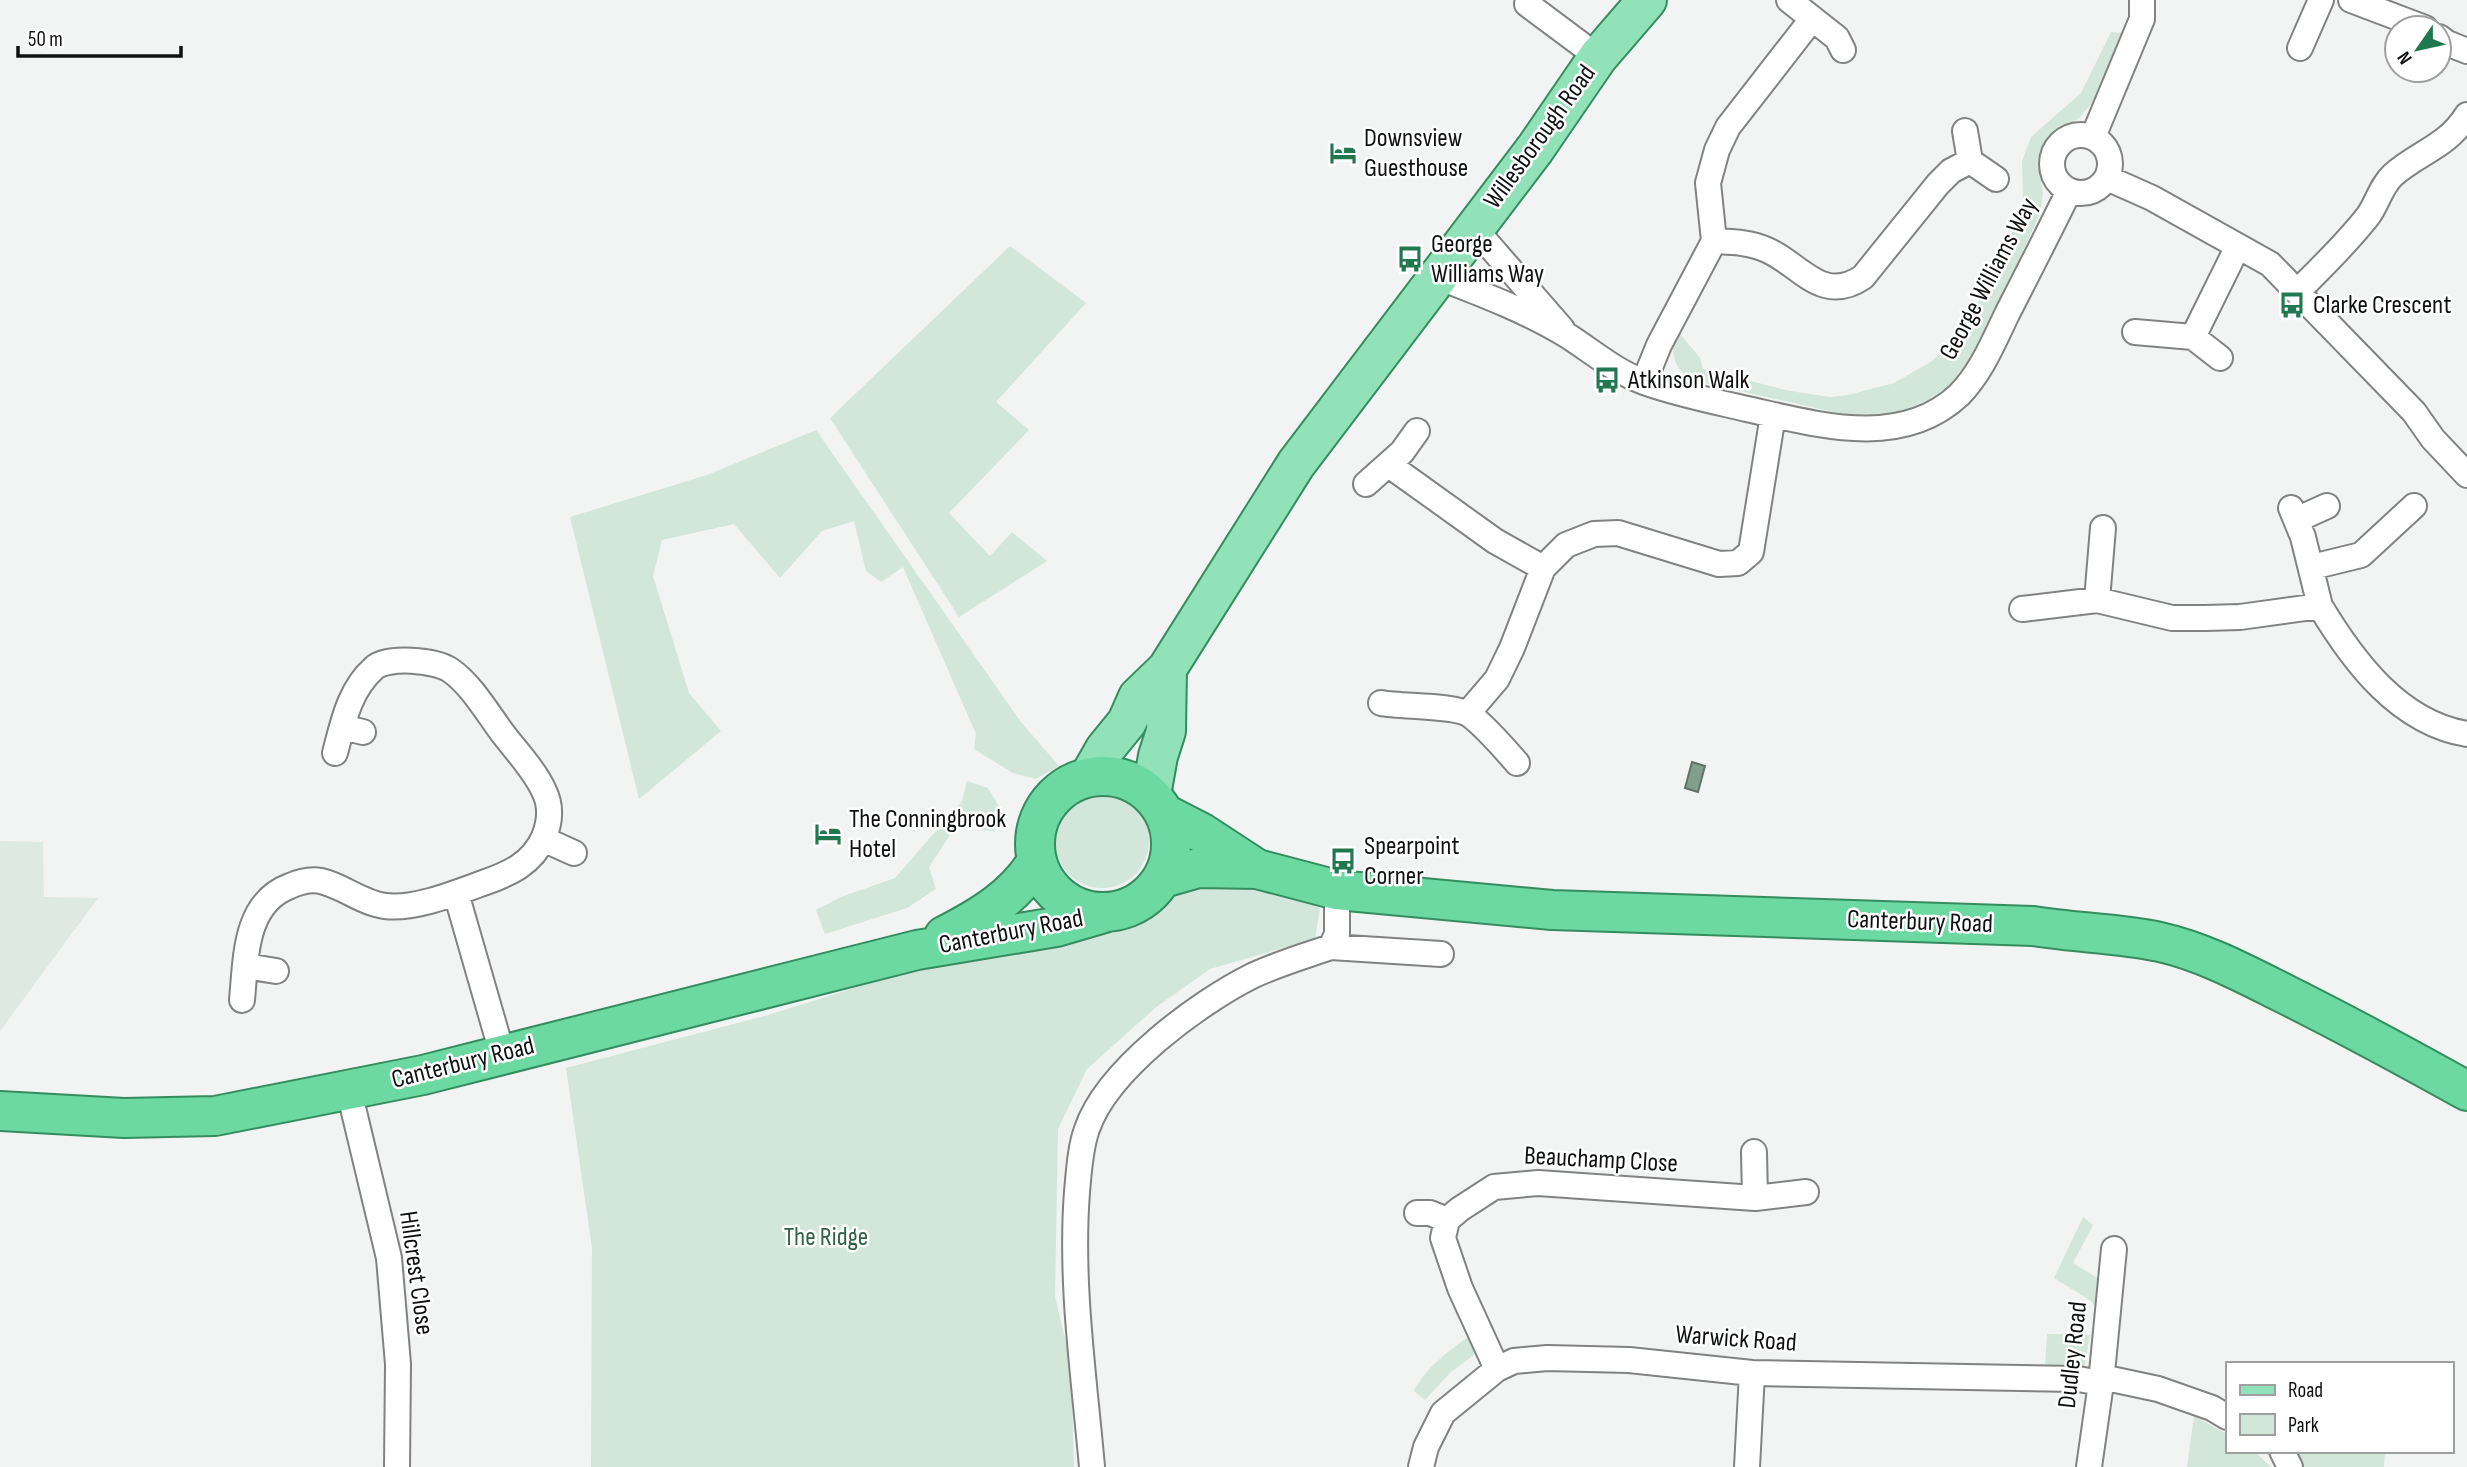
<svg xmlns="http://www.w3.org/2000/svg" width="2467" height="1467" font-family="'Sofia Sans Condensed',sans-serif">
	<style>
		.built { fill: #dfe9e3 }
		.green { fill: #d3e6da }
		.water { fill: #829e8c; stroke: #607367; stroke-width: 2 }
		.lines { fill: none; stroke-linecap: round; stroke-linejoin: round }
		.minor-casing { stroke: #808381; stroke-width: 28 }
		.primary-casing { stroke: #348c5f; stroke-width: 42 }
		.trunk-casing { stroke: #348c5f; stroke-width: 42 }
		.minor { stroke: #fff; stroke-width: 24 }
		.primary { stroke: #91e2b9; stroke-width: 38 }
		.trunk { stroke: #6cd8a2; stroke-width: 38 }
		.labels { text-anchor: middle; dominant-baseline: central; stroke-width: 5; stroke-linejoin: round; paint-order: stroke }
		.street-label { font-size: 26px; fill: #0f1010; stroke: #fff }
		.poi-label { font-size: 26px; fill: #0f1010; stroke: #fff; text-anchor: start }
		.park-label { font-size: 26px; fill: #316247; stroke: #fff }
	</style>
	<rect width="100%" height="100%" fill="#f1f4f2"/>
	<path class="built" d="M 0,841 L 43,842 L 44,897 L 98,898 L 0,1031 Z"/>
	<path class="green" d="M 2111,32 L 2128,33 L 2104,89 L 2079,118 L 2049,138 L 2041,151 L 2039,167 L 2043,194 L 2040,213 L 1997,310 L 1971,357 L 1950,385 L 1931,398 L 1902,412 L 1887,417 L 1856,417 L 1700,382 C 1674,373 1668,354 1677,330 L 1700,358 L 1703,369 L 1790,391 L 1830,397 L 1848,395 L 1894,383 L 1932,361 L 1954,338 L 1999,270 L 2023,200 L 2022,161 L 2031,137 L 2081,93 Z
		M 1010,246 L 1086,303 L 996,402 L 1029,430 L 949,513 L 990,556 L 1012,532 L 1047,561 L 959,617 L 830,418 Z
		M 816,430 L 1021,722 L 1059,766 L 1036,779 L 1013,773 L 974,749 L 976,734 L 903,567 L 881,582 L 866,571 L 854,521 L 822,531 L 780,578 L 734,524 L 662,540 L 653,576 L 689,693 L 721,731 L 639,799 L 570,517 L 707,475 Z
		M 967,781 L 988,788 L 1007,820 L 994,831 L 980,830 L 970,820 L 959,821 L 929,867 L 936,889 L 907,908 L 825,934 L 816,910 L 841,897 L 895,878 L 962,801 Z
		M1055 841a47 47 0 1 1 94 0a47 47 0 1 1-94 0Z
		M 1185,878 L 1259,882 L 1320,908 L 1315,939 L 1210,969 L 1155,1008 L 1087,1069 L 1058,1129 L 1055,1296 L 1071,1365 L 1074,1467 L 591,1467 L 592,1248 L 566,1068 L 768,1015 L 928,965 L 1045,945 L 1143,911 Z
		M 2083,1217 L 2093,1225 L 2073,1263 L 2101,1280 L 2097,1309 L 2091,1301 L 2054,1278 Z
		M 2047,1334 L 2090,1335 L 2084,1369 L 2045,1368 Z
		M 1471,1335 L 1479,1351 L 1450,1373 L 1425,1400 L 1414,1391 C 1424,1369 1451,1349 1471,1335 Z
		M 2194,1416 L 2227,1434 L 2227,1451 L 2254,1451 L 2271,1467 L 2187,1467 Z
		M 2290,1451 L 2385,1451 L 2384,1467 L 2299,1467 Z"/>
	<path class="water" d="M 1692,762 L 1705,766 L 1698,792 L 1685,788 Z"/>
	<g class="lines">
		<g class="minor-casing">
			<path id="minor" d="M 1789,0 L 1837,38 L 1843,50
				M 2351,0 L 2425,28
				M 1527,4 L 1598,57
				M 2439,37 L 2447,43 L 2467,51
				M 2300,48 L 2321,0
				M 1965,131 L 1970,161 L 1996,179
				M2052 164a29 29 0 1 1 58 0a29 29 0 1 1-58 0Z
				M 2093,137 L 2142,19 L 2142,0
				M 2107,178 L 2152,198 L 2270,264 L 2414,412 L 2433,439 L 2467,475
				M 1474,228 L 1562,329
				M 1714,241 C 1732,242 1750,242 1767,250 C 1800,264 1822,305 1863,277 L 1938,184 L 1951,171 L 1970,161
				M 1438,277 C 1482,294 1527,311 1568,336 C 1593,352 1616,372 1644,382 C 1677,394 1713,401 1747,409 C 1816,424 1900,450 1959,395 C 1981,373 1994,341 2007,314 C 2028,273 2049,232 2069,191
				M 2298,291 C 2322,267 2347,243 2368,216 C 2377,204 2381,186 2393,175 C 2419,152 2447,147 2467,115
				M 2135,332 L 2193,337 L 2238,246
				M 2193,337 L 2220,358
				M 1644,382 L 1659,345 L 1714,241 L 1708,183 L 1717,150 L 1728,127 L 1812,19
				M 1389,465 L 1495,541 L 1543,568
				M 1366,484 L 1402,452 L 1417,431
				M 2291,508 L 2303,537 L 2320,606
				M 2296,520 L 2327,506
				M 2312,567 L 2361,555 L 2414,506
				M 2097,600 L 2103,528
				M 2022,609 L 2097,600 L 2172,618 L 2205,618 L 2240,617 L 2320,606 C 2353,661 2399,723 2467,734
				M 1381,703 C 1402,707 1455,705 1470,715 C 1487,728 1503,747 1517,763
				M 1468,713 L 1497,679 L 1512,648 L 1543,568 L 1566,545 L 1594,534 L 1618,533 L 1719,564 L 1738,563 L 1751,552 L 1773,415
				M 342,727 L 363,732
				M 543,839 L 574,853
				M 456,893 L 502,1053
				M 1331,947 L 1441,954
				M 245,966 L 276,971
				M 242,1000 C 246,959 244,903 290,886 C 299,882 311,879 321,881 C 343,886 362,903 385,906 C 413,910 456,893 483,883 C 509,874 532,864 544,837 C 550,822 552,807 544,791 C 535,771 518,753 504,735 C 488,714 472,685 450,670 C 435,660 387,656 374,668 C 349,690 343,723 335,753
				M 349,1091 L 389,1258 L 398,1364 L 397,1467
				M 1754,1152 L 1755,1198
				M 1417,1213 L 1430,1213 L 1447,1220
				M 1497,1369 L 1460,1288 L 1443,1238 L 1447,1220 L 1460,1209 L 1494,1187 L 1538,1183 L 1755,1198 L 1806,1192
				M 2282,1451 L 2290,1467
				M 1092,1467 C 1084,1376 1070,1283 1077,1192 C 1079,1171 1080,1148 1087,1129 C 1107,1070 1198,1003 1252,976 C 1277,964 1305,956 1331,947 L 1337,934 L 1337,890
				M 1421,1467 L 1426,1447 L 1443,1413 L 1497,1369 L 1514,1361 L 1547,1358 L 1629,1360 L 1752,1373 L 2078,1379 L 2101,1383 L 2111,1379 L 2158,1389 L 2212,1408 L 2227,1417
				M 1747,1467 L 1752,1373
				M 2089,1467 L 2101,1383 L 2114,1249"/>
		</g>
		<g class="primary-casing">
			<path id="primary" d="M 1089,777 L 1105,749 L 1127,722 L 1138,697 L 1167,669 L 1296,464 L 1535,149 L 1598,57 L 1647,0
				M 1151,795 L 1158,756 L 1166,731 L 1167,669"/>
		</g>
		<g class="trunk-casing">
			<path id="trunk" d="M1035 844a68 68 0 1 1 136 0a68 68 0 1 1-136 0Z
				M 1165,814 L 1202,833 L 1257,869
				M 1163,878 L 1198,868 L 1257,869 L 1337,890 L 1552,910 L 2033,926 C 2075,933 2118,933 2160,942 C 2204,952 2243,973 2283,993 C 2345,1024 2406,1057 2467,1091
				M 944,936 C 981,917 1015,897 1037,861
				M 0,1111 L 124,1118 L 215,1116 L 423,1075 L 917,950 L 1056,927 L 1104,913"/>
		</g>
		<use href="#minor" class="minor"/>
		<use href="#primary" class="primary"/>
		<use href="#trunk" class="trunk"/>
	</g>
	<defs>
		<g id="hotel-bare" transform="scale(2.1)"><path d="M-6-4.5h1.5V1H6V5H4.5V3h-9V5H-6ZM-4 0a1.8 1.8 0 1 1 3.6 0ZM.5 0V-2.5h3Q6-2.5 6 0Z" fill="#20794e" stroke="#fff" stroke-width="2.5" paint-order="stroke"/></g>
		<g id="bus-bare" transform="scale(2.1)"><path d="M-5-6H5V4H4V6H2V4H-2V6H-4V4H-5ZM-3.5-4V0h7V-4ZM-3.5 1.2v1.5H-2V1.2ZM2 1.2v1.5H3.5V1.2Z" fill="#20794e" stroke="#fff" stroke-width="2.5" paint-order="stroke"/></g>
	</defs>
	<g fill-rule="evenodd">
		<use href="#hotel-bare" x="1343" y="153"/>
		<use href="#bus-bare" x="1410" y="259"/>
		<use href="#bus-bare" x="2292" y="305"/>
		<use href="#bus-bare" x="1607" y="380"/>
		<use href="#hotel-bare" x="828" y="834"/>
		<use href="#bus-bare" x="1343" y="861"/>
	</g>
	<g class="labels">
		<g class="street-label">
			<text transform="translate(1540 137) rotate(-54)">Willesborough Road</text>
			<text transform="translate(1989 279) rotate(-62)">George Williams Way</text>
			<text transform="translate(1920 922) rotate(2)">Canterbury Road</text>
			<text transform="translate(1011 932) rotate(-11)">Canterbury Road</text>
			<text transform="translate(463 1063) rotate(-14)">Canterbury Road</text>
			<text transform="translate(1601 1160) rotate(3)">Beauchamp Close</text>
			<text transform="translate(416 1273) rotate(82)">Hillcrest Close</text>
			<text transform="translate(1736 1339) rotate(4)">Warwick Road</text>
			<text transform="translate(2073 1355) rotate(-84)">Dudley Road</text>
		</g>
		<g class="poi-label">
			<text x="1364" y="138">Downsview<tspan x="1364" dy="30">Guesthouse</tspan></text>
			<text x="1431" y="244">George<tspan x="1431" dy="30">Williams Way</tspan></text>
			<text x="2313" y="305">Clarke Crescent</text>
			<text x="1628" y="380">Atkinson Walk</text>
			<text x="849" y="819">The Conningbrook<tspan x="849" dy="30">Hotel</tspan></text>
			<text x="1364" y="846">Spearpoint<tspan x="1364" dy="30">Corner</tspan></text>
		</g>
		<g class="park-label">
			<text x="826" y="1237">The Ridge</text>
		</g>
	</g>
	<rect x="2226" y="1362" width="228" height="91" fill="#ffffff" stroke="#9f9f9f" stroke-width="2"/>
	<rect x="2240" y="1385" width="35" height="10" fill="#91e2b9" stroke="#9f9f9f" stroke-width="2"/>
	<text x="2288" y="1397" font-size="21" fill="#0f1010">Road</text>
	<rect x="2240" y="1414" width="35" height="21" fill="#d3e6da" stroke="#9f9f9f" stroke-width="2"/>
	<text x="2288" y="1432" font-size="21" fill="#0f1010">Park</text>
	<g transform="translate(2418 49) rotate(236)"><circle r="33" fill="#ffffff" stroke="#9f9f9f" stroke-width="2"/>
	<path d="M0-5L12 26L0 18L-12 26Z" fill="#20794e"/>
	<text y="-10" font-size="19" font-weight="bold" text-anchor="middle" fill="#0f1010">N</text>
	</g>
	<path d="M18 46v10h163v-10" fill="none" stroke="#0f1010" stroke-width="3.5"/>
	<text x="28" y="46" font-size="21" fill="#0f1010" stroke="#ffffff" stroke-width="5" paint-order="stroke">50 m</text>
</svg>
